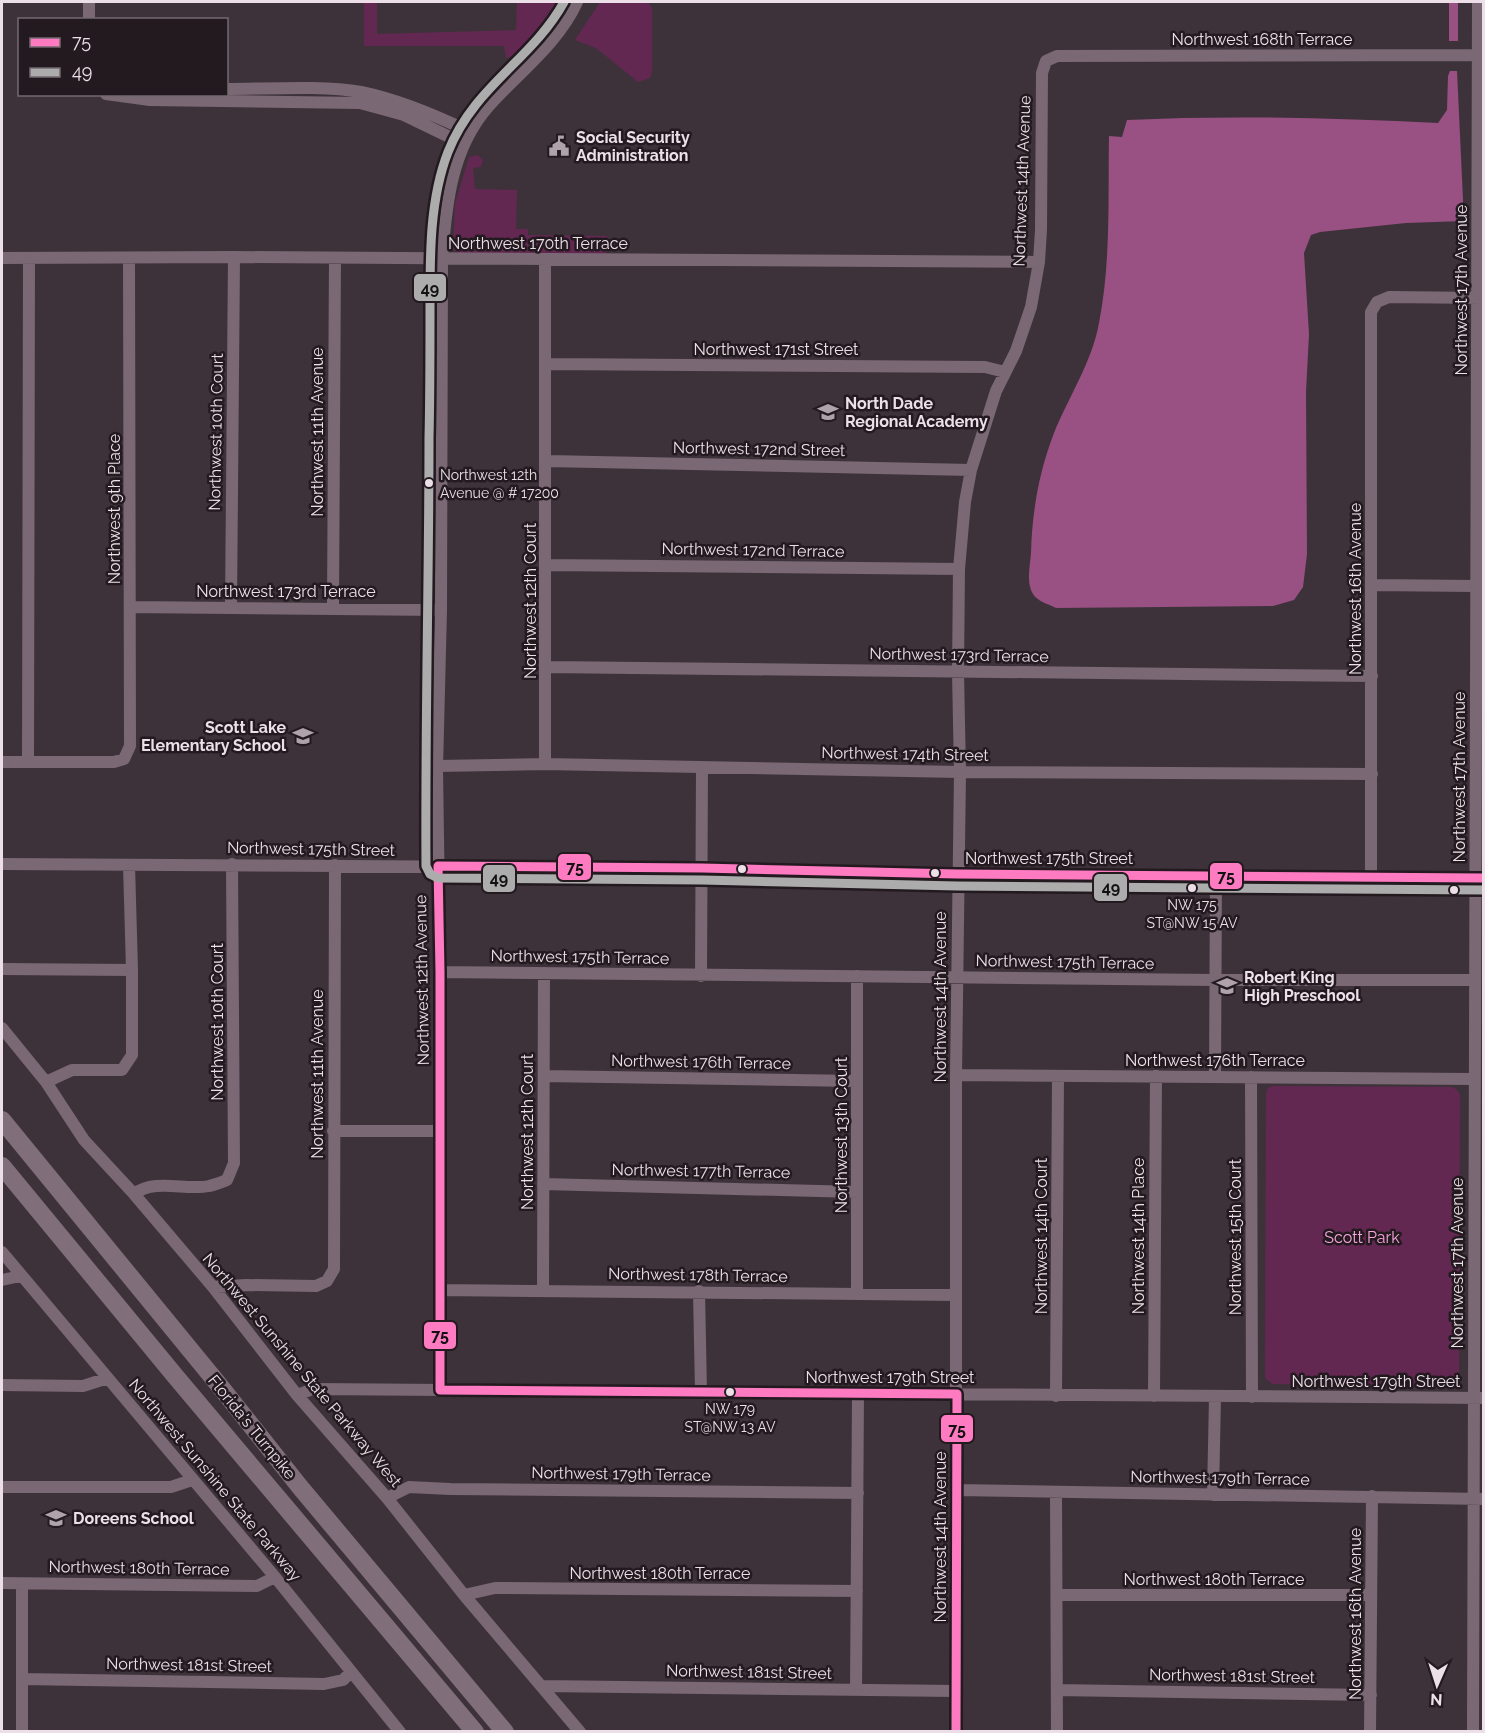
<svg xmlns="http://www.w3.org/2000/svg" width="1485" height="1733" font-family="Raleway,sans-serif">
	<style>
		.green { fill: #622852 }
		.water { fill: #995083 }
		.lines { fill: none; stroke-linecap: round; stroke-linejoin: round }
		.minor { stroke: #7a6874; stroke-width: 12 }
		.highway { stroke: #806e7b; stroke-width: 18 }
		.bus-1-casing { stroke: #231a20; stroke-width: 14 }
		.bus-2-casing { stroke: #231a20; stroke-width: 14 }
		.bus-1 { stroke: #fe7ac1; stroke-width: 9 }
		.bus-2 { stroke: #acacac; stroke-width: 9 }
		.bus-dot { fill: #ecdfe7; stroke: #231a20; stroke-width: 2 }
		.labels { text-anchor: middle; dominant-baseline: central; stroke-width: 5; stroke-linejoin: round; paint-order: stroke }
		.bus-label { font-size: 14px; fill: #ecdfe7; stroke: #231a20 }
		.street-label { font-size: 16px; fill: #ecdfe7; stroke: #231a20 }
		.poi-label { font-size: 16px; font-weight: bold; fill: #ecdfe7; stroke: #231a20; text-anchor: start }
		.park-label { font-size: 16px; fill: #faa3dd; stroke: #231a20 }
		.line-badge { stroke: #231a20; stroke-width: 2 }
		.pale-badge-label { font-size: 16px; text-anchor: middle; font-weight: bold; fill: #111 }
	</style>
	<rect width="100%" height="100%" fill="#3e323a"/>
	<path class="green" d="M 364,2 L 377,2 L 377,34 L 516,30 L 517,2 L 569,2 L 559,20 L 532,51 L 506,58 L 504,46 L 364,46 Z
		M 600,2 L 648,2 L 652,8 L 652,70 L 650,78 L 638,82 L 596,48 L 575,40 Z
		M 478,155 L 483,160 L 481,167 L 473,168 L 475,189 L 517,190 L 516,229 L 528,229 L 528,235 L 607,236 L 606,256 L 459,254 L 453,249 L 455,204 L 469,157 Z
		M 1273,1086 L 1451,1087 L 1456,1089 L 1460,1094 L 1459,1378 L 1456,1384 L 1452,1387 L 1272,1384 L 1265,1378 L 1266,1092 L 1268,1088 Z"/>
	<path class="water" d="M 1449,2 L 1458,2 L 1458,41 L 1449,41 Z
		M 1450,71 L 1457,71 L 1464,221 L 1406,223 L 1320,232 L 1311,235 L 1304,253 L 1309,334 L 1306,392 L 1307,554 L 1303,587 L 1294,600 L 1273,606 L 1056,608 C 1048,604 1037,601 1033,594 C 1026,583 1030,566 1031,553 C 1032,512 1039,472 1054,433 C 1069,396 1092,362 1099,323 C 1111,262 1108,198 1109,136 L 1122,137 L 1127,120 C 1231,115 1334,118 1438,123 L 1447,110 L 1448,76 Z"/>
	<g class="lines">
		<path class="minor" d="M 89,20 L 89,2
			M 226,89 C 268,89 322,85 361,92 C 400,100 435,115 470,132
			M 106,94 L 150,100 L 360,103 L 404,115 L 464,144
			M 2,258 L 234,257 L 1039,262
			M 545,259 L 545,764
			M 546,364 L 985,367 L 1005,372
			M 547,461 L 971,470
			M 546,565 L 959,569
			M 1371,585 L 1475,586
			M 131,607 L 441,610
			M 231,607 L 234,257
			M 333,607 L 335,258
			M 546,667 L 1372,676
			M 2,762 L 114,762 L 124,759 L 130,746 L 129,258
			M 28,762 L 29,258
			M 437,766 L 545,764 L 960,772 L 1372,774
			M 2,864 L 702,868 L 957,874 L 1482,878
			M 1371,876 L 1371,312 L 1377,302 L 1389,297 L 1482,298
			M 2,969 L 132,970
			M 440,972 L 1215,980 L 1475,980
			M 701,976 L 702,768
			M 857,976 L 857,1294
			M 2,1028 L 46,1082 L 84,1140 L 134,1194 L 213,1287 L 297,1395 L 387,1498 L 464,1595 L 580,1732
			M 956,1075 L 1473,1079
			M 544,1076 L 857,1081
			M 1215,1076 L 1216,876
			M 1251,1077 L 1252,1397
			M 46,1082 L 72,1070 L 122,1070 L 132,1055 L 132,970 L 129,865
			M 333,1131 L 440,1131
			M 543,1184 L 857,1192
			M 134,1194 C 156,1178 185,1191 209,1186 C 215,1185 222,1182 227,1180 L 234,1163 L 232,864
			M 2,1252 L 275,1577 L 400,1732
			M 2,1280 L 20,1276
			M 213,1287 L 246,1285 L 316,1286 L 327,1281 L 334,1269 L 335,865
			M 440,1290 L 956,1295
			M 543,1291 L 544,973
			M 699,1291 L 701,1392
			M 2,1385 L 83,1386 L 108,1378
			M 440,1390 L 440,972 L 437,769 L 441,610 L 442,259 C 446,205 451,149 488,107 C 518,73 558,44 577,2
			M 297,1395 L 313,1389 L 1484,1398
			M 1056,1396 L 1058,1076
			M 1154,1396 L 1156,1076
			M 2,1487 L 171,1487 L 192,1480
			M 957,1490 L 1484,1499
			M 1056,1493 L 1057,1732
			M 1213,1495 L 1215,1397
			M 387,1498 L 409,1487 L 450,1489 L 858,1493
			M 2,1583 L 257,1586 L 275,1577
			M 22,1584 L 22,1732
			M 464,1595 L 495,1588 L 857,1591
			M 1057,1595 L 1371,1595
			M 22,1679 L 324,1684 L 343,1680 L 351,1672
			M 542,1686 L 956,1691
			M 856,1690 L 858,1394
			M 1057,1690 L 1371,1695
			M 956,1732 L 956,1075 L 960,772 L 958,672 L 959,569 L 965,502 L 971,470 L 996,391 L 1016,351 L 1031,307 L 1039,262 L 1041,230 L 1042,73 L 1046,61 L 1057,56 L 1479,55
			M 1370,1732 L 1372,1496
			M 1473,1732 L 1478,2"/>
		<path class="highway" d="M 2,1120 L 219,1385 L 300,1487 L 505,1732
			M 2,1166 L 176,1377 L 475,1732"/>
		<g class="bus-1-casing">
			<path id="bus-1" d="M 956,1732 L 957,1394 L 440,1390 L 440,972 L 438,866 L 702,868 L 957,874 L 1484,878"/>
		</g>
		<g class="bus-2-casing">
			<path id="bus-2" d="M 564,2 C 532,60 474,86 448,152 C 429,201 430,258 430,310 C 430,352 430,395 429,438 C 429,580 425,723 426,866 L 430,874 L 438,878 L 702,880 L 957,886 L 1484,890"/>
		</g>
		<use href="#bus-1" class="bus-1"/>
		<use href="#bus-2" class="bus-2"/>
	</g>
	<defs>
		<g id="civic-bare" transform="scale(1.62)"><path d="M-.6-6.5H3V-4.5H.6V-3L4-1V1h2V6H-6V1h2V-1L-.6-3ZM-1.2 2.5V6h2.4V2.5Z" fill="#afa2aa" stroke="#231a20" stroke-width="2.5" paint-order="stroke"/></g>
		<g id="school-bare" transform="scale(1.62)"><path d="M0-5L7-2L0 1L-7-2ZM-4 1L0 2.5L4 1V4Q0 6-4 4Z" fill="#afa2aa" stroke="#231a20" stroke-width="2.5" paint-order="stroke"/></g>
	</defs>
	<g fill-rule="evenodd">
		<use href="#civic-bare" x="559" y="146"/>
		<use href="#school-bare" x="828" y="412"/>
		<use href="#school-bare" x="303" y="736"/>
		<use href="#school-bare" x="1227" y="986"/>
		<use href="#school-bare" x="56" y="1518"/>
	</g>
	<g class="bus-dot">
		<circle cx="429" cy="483" r="5"/>
		<circle cx="742" cy="869" r="5"/>
		<circle cx="935" cy="873" r="5"/>
		<circle cx="1192" cy="888" r="5"/>
		<circle cx="1454" cy="890" r="5"/>
		<circle cx="730" cy="1392" r="5"/>
	</g>
	<g class="labels">
		<g class="bus-label">
			<text x="440" y="475" text-anchor="start">Northwest 12th<tspan x="440" dy="18">Avenue @ # 17200</tspan></text>
			<text x="1192" y="905">NW 175<tspan x="1192" dy="18">ST@NW 15 AV</tspan></text>
			<text x="730" y="1409">NW 179<tspan x="730" dy="18">ST@NW 13 AV</tspan></text>
		</g>
		<g class="street-label">
			<text x="1262" y="39">Northwest 168th Terrace</text>
			<text transform="translate(1022 181) rotate(-88)">Northwest 14th Avenue</text>
			<text x="538" y="243">Northwest 170th Terrace</text>
			<text transform="translate(1461 290) rotate(-90)">Northwest 17th Avenue</text>
			<text x="776" y="349">Northwest 171st Street</text>
			<text transform="translate(216 432) rotate(-89)">Northwest 10th Court</text>
			<text transform="translate(317 432) rotate(-90)">Northwest 11th Avenue</text>
			<text transform="translate(759 449) rotate(1)">Northwest 172nd Street</text>
			<text transform="translate(114 509) rotate(-90)">Northwest 9th Place</text>
			<text transform="translate(753 550) rotate(1)">Northwest 172nd Terrace</text>
			<text transform="translate(1355 589) rotate(-90)">Northwest 16th Avenue</text>
			<text x="286" y="591">Northwest 173rd Terrace</text>
			<text transform="translate(530 601) rotate(-90)">Northwest 12th Court</text>
			<text transform="translate(959 655) rotate(1)">Northwest 173rd Terrace</text>
			<text transform="translate(905 754) rotate(1)">Northwest 174th Street</text>
			<text transform="translate(1459 777) rotate(-90)">Northwest 17th Avenue</text>
			<text transform="translate(311 849) rotate(1)">Northwest 175th Street</text>
			<text x="1049" y="858">Northwest 175th Street</text>
			<text transform="translate(580 957) rotate(1)">Northwest 175th Terrace</text>
			<text transform="translate(1065 962) rotate(1)">Northwest 175th Terrace</text>
			<text transform="translate(422 980) rotate(-91)">Northwest 12th Avenue</text>
			<text transform="translate(940 997) rotate(-90)">Northwest 14th Avenue</text>
			<text transform="translate(217 1022) rotate(-90)">Northwest 10th Court</text>
			<text x="1215" y="1060">Northwest 176th Terrace</text>
			<text transform="translate(701 1062) rotate(1)">Northwest 176th Terrace</text>
			<text transform="translate(317 1074) rotate(-90)">Northwest 11th Avenue</text>
			<text transform="translate(527 1132) rotate(-90)">Northwest 12th Court</text>
			<text transform="translate(841 1135) rotate(-90)">Northwest 13th Court</text>
			<text transform="translate(701 1171) rotate(1)">Northwest 177th Terrace</text>
			<text transform="translate(1041 1236) rotate(-90)">Northwest 14th Court</text>
			<text transform="translate(1138 1236) rotate(-90)">Northwest 14th Place</text>
			<text transform="translate(1235 1237) rotate(-90)">Northwest 15th Court</text>
			<text transform="translate(1457 1263) rotate(-90)">Northwest 17th Avenue</text>
			<text transform="translate(698 1275) rotate(1)">Northwest 178th Terrace</text>
			<text transform="translate(302 1370) rotate(50)">Northwest Sunshine State Parkway West</text>
			<text x="890" y="1377">Northwest 179th Street</text>
			<text x="1376" y="1381">Northwest 179th Street</text>
			<text transform="translate(252 1427) rotate(51)">Florida's Turnpike</text>
			<text transform="translate(621 1474) rotate(1)">Northwest 179th Terrace</text>
			<text transform="translate(1220 1478) rotate(1)">Northwest 179th Terrace</text>
			<text transform="translate(215 1480) rotate(50)">Northwest Sunshine State Parkway</text>
			<text transform="translate(940 1537) rotate(-90)">Northwest 14th Avenue</text>
			<text transform="translate(139 1568) rotate(1)">Northwest 180th Terrace</text>
			<text x="660" y="1573">Northwest 180th Terrace</text>
			<text x="1214" y="1579">Northwest 180th Terrace</text>
			<text transform="translate(1355 1614) rotate(-90)">Northwest 16th Avenue</text>
			<text transform="translate(189 1665) rotate(1)">Northwest 181st Street</text>
			<text transform="translate(749 1672) rotate(1)">Northwest 181st Street</text>
			<text transform="translate(1232 1676) rotate(1)">Northwest 181st Street</text>
		</g>
		<g class="poi-label">
			<text x="576" y="137">Social Security<tspan x="576" dy="18">Administration</tspan></text>
			<text x="845" y="403">North Dade<tspan x="845" dy="18">Regional Academy</tspan></text>
			<text x="286" y="727" text-anchor="end">Scott Lake<tspan x="286" dy="18">Elementary School</tspan></text>
			<text x="1244" y="977">Robert King<tspan x="1244" dy="18">High Preschool</tspan></text>
			<text x="73" y="1518">Doreens School</text>
		</g>
		<g class="park-label">
			<text x="1362" y="1237">Scott Park</text>
		</g>
	</g>
	<g class="line-badge">
		<rect x="413" y="273" width="34" height="29" rx="6" fill="#acacac"/>
		<rect x="557" y="853" width="35" height="28" rx="6" fill="#fe7ac1"/>
		<rect x="1209" y="862" width="34" height="28" rx="6" fill="#fe7ac1"/>
		<rect x="482" y="864" width="34" height="29" rx="6" fill="#acacac"/>
		<rect x="1093" y="873" width="35" height="29" rx="6" fill="#acacac"/>
		<rect x="423" y="1321" width="34" height="29" rx="6" fill="#fe7ac1"/>
		<rect x="940" y="1414" width="34" height="29" rx="6" fill="#fe7ac1"/>
	</g>
	<g class="pale-badge-label">
		<text x="430" y="294">49</text>
		<text x="575" y="873">75</text>
		<text x="1226" y="882">75</text>
		<text x="499" y="884">49</text>
		<text x="1111" y="893">49</text>
		<text x="440" y="1341">75</text>
		<text x="957" y="1435">75</text>
	</g>
	<rect width="1485" height="1733" fill="none" stroke="#ecdfe7" stroke-width="6"/>
	<rect x="18" y="18" width="210" height="78" fill="#231a20" stroke="#736970" stroke-width="1.5"/>
	<rect x="30" y="38" width="30" height="9" fill="#fe7ac1" stroke="#736970" stroke-width="1.5"/>
	<text x="72" y="48" font-size="18" fill="#ecdfe7">75</text>
	<rect x="30" y="68" width="30" height="9" fill="#acacac" stroke="#736970" stroke-width="1.5"/>
	<text x="72" y="78" font-size="18" fill="#ecdfe7">49</text>
	<g transform="translate(1437 1685) rotate(183)" stroke="#231a20" stroke-width="4.5" paint-order="stroke">
	<path d="M0-4.5L10 22L0 15L-10 22Z" fill="#ecdfe7"/>
	<text y="-9" font-size="16" font-weight="bold" text-anchor="middle" fill="#ecdfe7">N</text>
	</g>
</svg>
